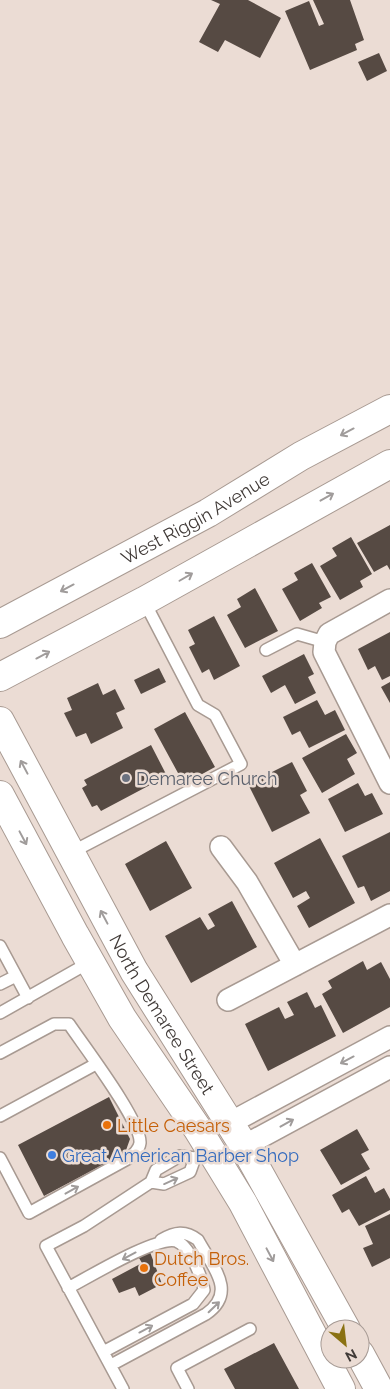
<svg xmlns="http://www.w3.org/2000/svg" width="390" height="1389" font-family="Raleway,sans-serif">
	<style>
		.building { fill: #564a43 }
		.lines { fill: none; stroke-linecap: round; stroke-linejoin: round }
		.lane-casing { stroke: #a89a92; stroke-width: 14 }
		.street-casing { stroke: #a89a92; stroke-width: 24 }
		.secondary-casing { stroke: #a89a92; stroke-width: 30 }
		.lane { stroke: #fff; stroke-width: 11 }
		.street { stroke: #fff; stroke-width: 21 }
		.secondary { stroke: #fff; stroke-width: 28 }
		.oneway { stroke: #a09c9b }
		.worship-dot { fill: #6b7280; stroke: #ebdcd4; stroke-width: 2 }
		.food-dot { fill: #e8710a; stroke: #ebdcd4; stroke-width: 2 }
		.shop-dot { fill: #3f7fe0; stroke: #ebdcd4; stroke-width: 2 }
		.labels { text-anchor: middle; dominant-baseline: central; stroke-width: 5; stroke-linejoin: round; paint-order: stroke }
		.street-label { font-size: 18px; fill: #403a37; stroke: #ebdcd4 }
		.worship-label { font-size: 18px; fill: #5b616d; stroke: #ebdcd4; text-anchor: start }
		.food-label { font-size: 18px; fill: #c56008; stroke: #ebdcd4; text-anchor: start }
		.shop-label { font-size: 18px; fill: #366cbe; stroke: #ebdcd4; text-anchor: start }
	</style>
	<rect width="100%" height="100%" fill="#ebdcd4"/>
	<path class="building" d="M 211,0 L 248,0 L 281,18 L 260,58 L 225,40 L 218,52 L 199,42 L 220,4 Z
		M 313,0 L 350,0 L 364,40 L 355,44 L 357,50 L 310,70 L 285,11 L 309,1 L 319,26 L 324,24 Z
		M 379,53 L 387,71 L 367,81 L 358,62 Z
		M 390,525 L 390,570 L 387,565 L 374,572 L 357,543 Z
		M 351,537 L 372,574 L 360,581 L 363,587 L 340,600 L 320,566 L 337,556 L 332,548 Z
		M 312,563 L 331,597 L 319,603 L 322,608 L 300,621 L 282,589 L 298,580 L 294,573 Z
		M 255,588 L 278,631 L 245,648 L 227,615 L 241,607 L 237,599 Z
		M 214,616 L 240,666 L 214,680 L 209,669 L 202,673 L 189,647 L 195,644 L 188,630 Z
		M 390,632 L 390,676 L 382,680 L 375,666 L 368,670 L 358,649 Z
		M 304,654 L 314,674 L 308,677 L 316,693 L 295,704 L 285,685 L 271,693 L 262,676 Z
		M 159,668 L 166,682 L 141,694 L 134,680 Z
		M 390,682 L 390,703 L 381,687 Z
		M 98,683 L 103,695 L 115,689 L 125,709 L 116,713 L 123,728 L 91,744 L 86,733 L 76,737 L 64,713 L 72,710 L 67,698 Z
		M 317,700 L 325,715 L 335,710 L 345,730 L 309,748 L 300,731 L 292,735 L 283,717 Z
		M 185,712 L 215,767 L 184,784 L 154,729 Z
		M 346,734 L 357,753 L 347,759 L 355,774 L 322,793 L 302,758 Z
		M 151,745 L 167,776 L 101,811 L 97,805 L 92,807 L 82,788 L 87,785 L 84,780 Z
		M 292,762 L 307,791 L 300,795 L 310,813 L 272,832 L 248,784 Z
		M 358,783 L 365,796 L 372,793 L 383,814 L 345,832 L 328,799 Z
		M 390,832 L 390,891 L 371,901 L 364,886 L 358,888 L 342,856 Z
		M 320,838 L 355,903 L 309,928 L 297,906 L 310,898 L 306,891 L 293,898 L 274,863 Z
		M 166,841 L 192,888 L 150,911 L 125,864 Z
		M 232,901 L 257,947 L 191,983 L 165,936 L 200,917 L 208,930 L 215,926 L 208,914 Z
		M 363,961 L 367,970 L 381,962 L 390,979 L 390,1007 L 343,1033 L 322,994 L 332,988 L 328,981 Z
		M 307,992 L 315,1008 L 321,1005 L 336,1036 L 268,1071 L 245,1024 L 279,1007 L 285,1019 L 294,1015 L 287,1002 Z
		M 109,1097 L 130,1139 L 125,1153 L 44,1196 L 18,1145 Z
		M 357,1129 L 369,1150 L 361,1154 L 370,1169 L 341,1185 L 320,1150 Z
		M 366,1176 L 375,1193 L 384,1188 L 390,1199 L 390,1210 L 359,1226 L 349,1209 L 342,1213 L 332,1195 Z
		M 390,1214 L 390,1258 L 372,1267 L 363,1248 L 373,1244 L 365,1226 Z
		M 150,1252 L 162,1284 L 139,1296 L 135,1287 L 119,1293 L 112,1279 L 142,1263 L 139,1258 Z
		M 274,1343 L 299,1389 L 235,1389 L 224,1369 Z"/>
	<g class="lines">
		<g class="lane-casing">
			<path id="lane" d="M 266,650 L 297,634 L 325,642
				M 70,853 L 241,764 L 215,715 L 198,705 L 144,601
				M 0,946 L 28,998
				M 0,984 L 16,976
				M 0,1013 L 90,962
				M 0,1053 L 54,1024 L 69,1024 C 83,1045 142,1122 140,1143 C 139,1150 134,1154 129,1158 L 29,1213 L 0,1158
				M 0,1116 L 96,1064
				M 151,1182 L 164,1184 L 190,1172 L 195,1158
				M 68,1288 C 89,1277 156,1236 176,1241 C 189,1245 202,1277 204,1290 L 193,1304 L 103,1352
				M 111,1365 L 206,1314 C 238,1292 212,1266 198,1240 C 185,1230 175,1232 161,1240
				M 123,1389 L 46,1246 L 84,1226 L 151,1182 L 156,1170 L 180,1156 L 195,1158 L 211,1152
				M 188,1389 L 177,1368 L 250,1329"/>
		</g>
		<g class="street-casing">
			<path id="street" d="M 390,600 L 329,634 L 325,642 L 324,652 L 390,783
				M 221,847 L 247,882 L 295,965
				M 228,1000 L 390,915
				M 230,1123 L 390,1037
				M 244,1146 L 390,1067"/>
		</g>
		<g class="secondary-casing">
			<g id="secondary">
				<path id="s1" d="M 0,624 L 208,513 L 301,456 L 390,409"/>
				<path d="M 0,677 L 144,601 L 390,464"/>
				<path id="s2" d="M 0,721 L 134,971 L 244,1146 L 346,1329"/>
				<path d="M 0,795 L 75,935 L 122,1018 L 197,1128 L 243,1203 L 341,1389"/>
				<path d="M 360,1354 L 379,1389"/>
			</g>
		</g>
		<use href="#lane" class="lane"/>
		<use href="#street" class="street"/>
		<use href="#secondary" class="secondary"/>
	</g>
	<defs><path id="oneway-shaft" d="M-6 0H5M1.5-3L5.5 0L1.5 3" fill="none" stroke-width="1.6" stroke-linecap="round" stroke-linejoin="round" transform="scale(1.25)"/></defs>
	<g class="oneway">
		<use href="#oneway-shaft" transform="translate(347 432) rotate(152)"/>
		<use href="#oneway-shaft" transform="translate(327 497) rotate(-29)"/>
		<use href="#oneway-shaft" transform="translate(186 577) rotate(-30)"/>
		<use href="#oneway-shaft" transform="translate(67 588) rotate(152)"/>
		<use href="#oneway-shaft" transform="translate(43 655) rotate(-28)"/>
		<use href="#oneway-shaft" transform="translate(24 767) rotate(-118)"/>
		<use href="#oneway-shaft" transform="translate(23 838) rotate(62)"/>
		<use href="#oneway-shaft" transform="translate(104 917) rotate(-118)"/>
		<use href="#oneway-shaft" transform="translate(347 1060) rotate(152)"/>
		<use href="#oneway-shaft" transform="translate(287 1123) rotate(-29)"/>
		<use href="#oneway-shaft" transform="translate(171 1181) rotate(-24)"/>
		<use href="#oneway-shaft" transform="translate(72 1190) rotate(-29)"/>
		<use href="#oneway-shaft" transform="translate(270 1255) rotate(62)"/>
		<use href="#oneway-shaft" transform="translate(129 1256) rotate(152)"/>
		<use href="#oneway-shaft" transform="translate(214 1307) rotate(-44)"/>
		<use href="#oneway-shaft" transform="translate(146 1329) rotate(-28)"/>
	</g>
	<circle class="worship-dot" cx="126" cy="778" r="5"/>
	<g class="food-dot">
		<circle cx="107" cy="1125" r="5"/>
		<circle cx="144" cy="1268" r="5"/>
	</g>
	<circle class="shop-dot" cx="52" cy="1155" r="5"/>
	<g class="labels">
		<g class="street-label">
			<text stroke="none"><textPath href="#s1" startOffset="222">West Riggin Avenue</textPath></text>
			<text stroke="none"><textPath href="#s2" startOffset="335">North Demaree Street</textPath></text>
		</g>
		<g class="worship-label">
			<text x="136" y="778">Demaree Church</text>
		</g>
		<g class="food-label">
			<text x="117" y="1125">Little Caesars</text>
			<text x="154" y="1258">Dutch Bros.<tspan x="154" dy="21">Coffee</tspan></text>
		</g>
		<g class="shop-label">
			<text x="62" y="1155">Great American Barber Shop</text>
		</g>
	</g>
	<g transform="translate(345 1344) rotate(152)"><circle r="24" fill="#ebdcd4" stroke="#a79b95"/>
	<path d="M0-4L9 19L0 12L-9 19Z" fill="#8a7112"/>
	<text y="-8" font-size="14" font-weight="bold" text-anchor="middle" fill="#403a37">N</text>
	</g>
</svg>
